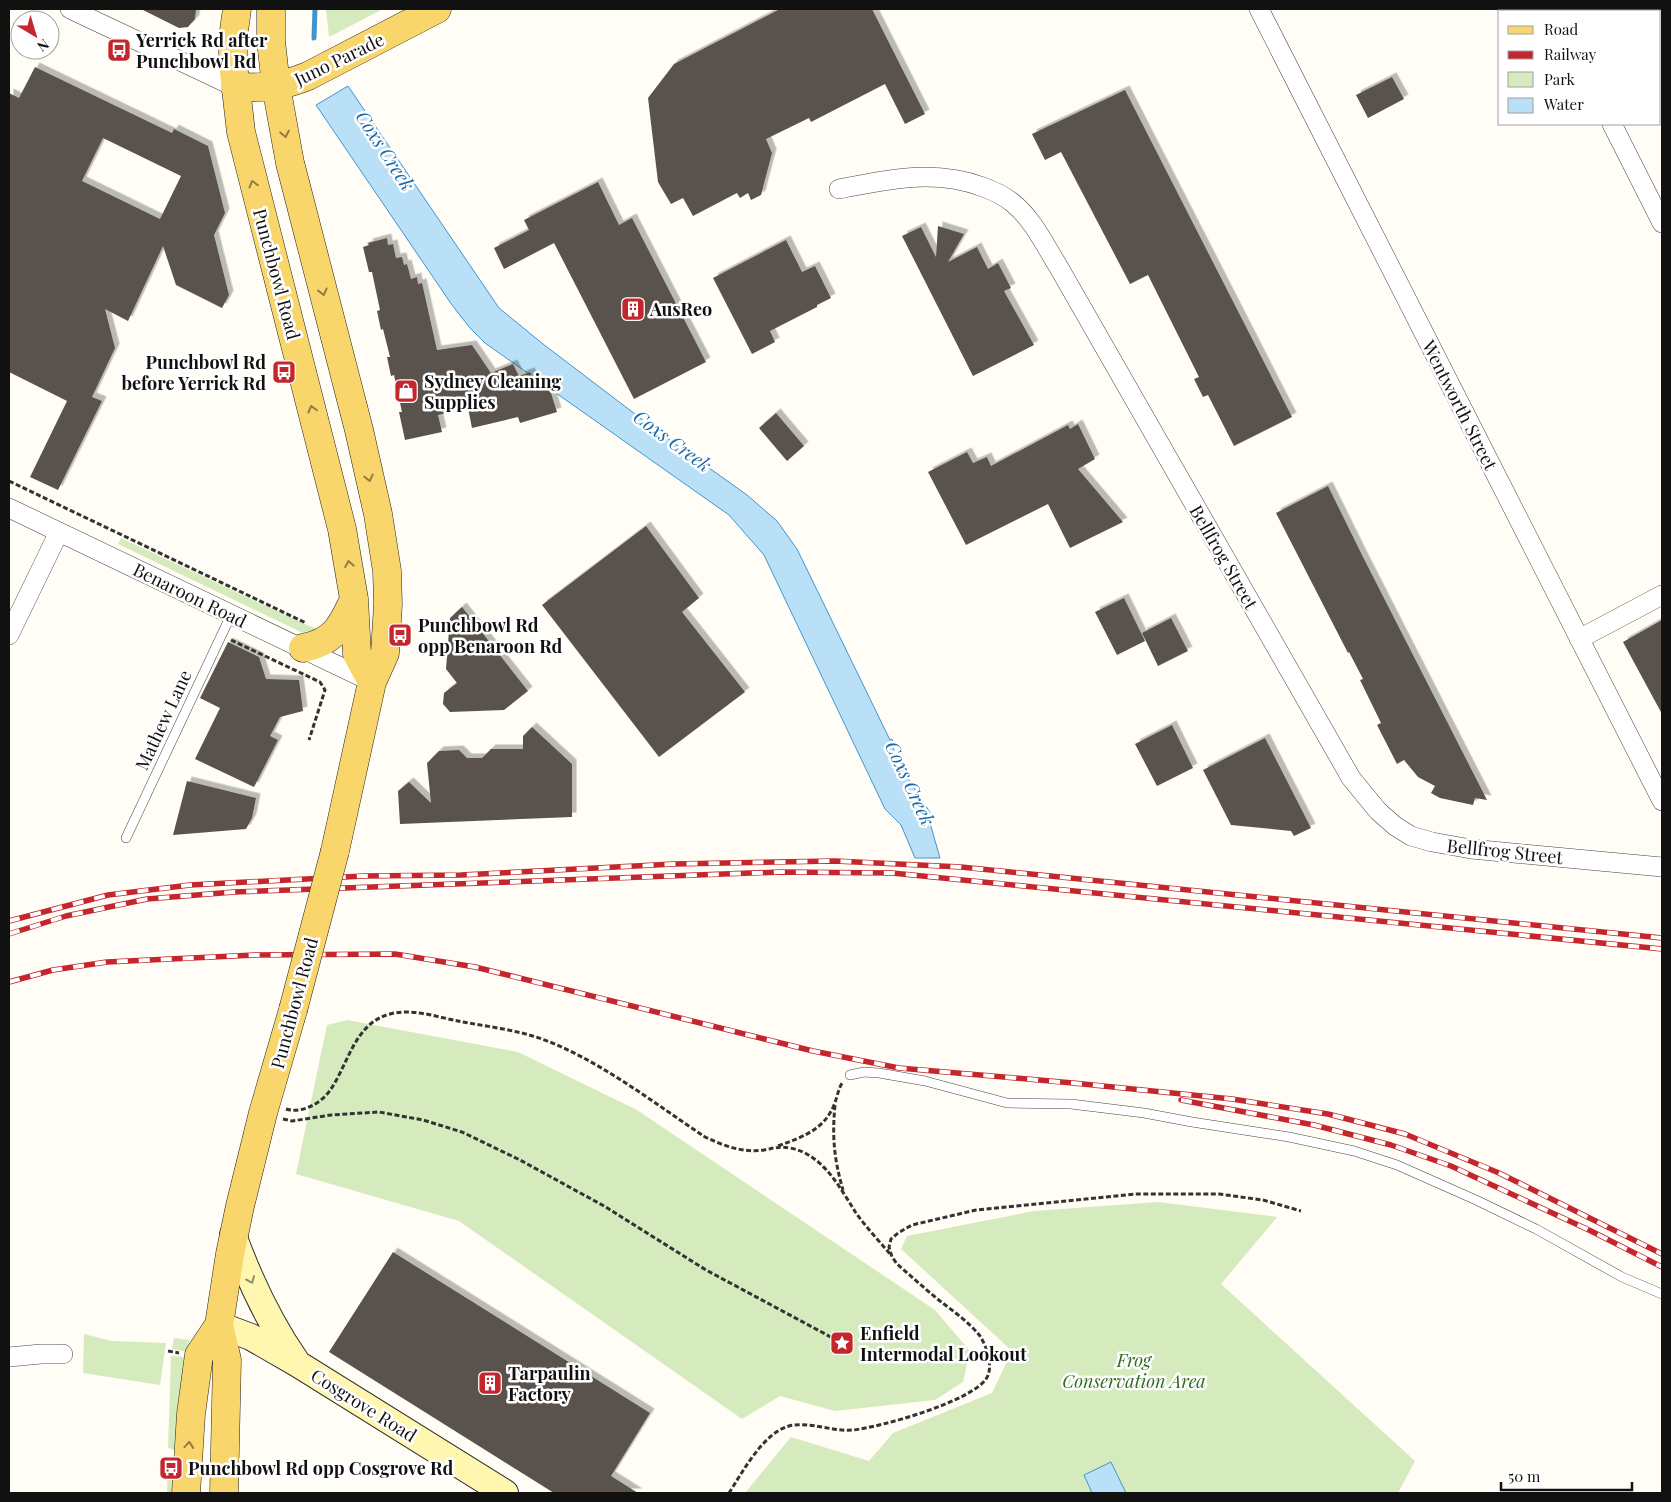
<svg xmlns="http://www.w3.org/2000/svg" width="1671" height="1502" font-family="'Playfair Display',serif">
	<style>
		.green { fill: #d5ebbd }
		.water { fill: #b9e0f7; stroke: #3f96cf }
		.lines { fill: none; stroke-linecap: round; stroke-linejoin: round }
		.stream { stroke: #3f96cf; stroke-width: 5 }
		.building { fill: #5a524d; fill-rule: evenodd; filter: url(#shadow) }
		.lane-casing { stroke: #444; stroke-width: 10 }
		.street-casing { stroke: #444; stroke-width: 20 }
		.secondary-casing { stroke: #333; stroke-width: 28 }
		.primary-casing { stroke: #222; stroke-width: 29 }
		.path { stroke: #333; stroke-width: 3; stroke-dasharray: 5 2.5; stroke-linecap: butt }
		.lane { stroke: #fff; stroke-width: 9 }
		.street { stroke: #fff; stroke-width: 19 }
		.secondary { stroke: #fff6b0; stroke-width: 26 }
		.primary { stroke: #f9d66b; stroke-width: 28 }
		.rail-casing { stroke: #c4262e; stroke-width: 5.5 }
		.rail { stroke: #fff; stroke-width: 4; stroke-dasharray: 11; stroke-linecap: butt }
		.primary-bridge-casing { stroke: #222; stroke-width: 29; stroke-linecap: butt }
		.primary-bridge { stroke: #f9d66b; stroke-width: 28 }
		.oneway { stroke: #917d42 }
		.oneway2 { stroke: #948f68 }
		.labels { text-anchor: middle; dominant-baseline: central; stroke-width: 5; stroke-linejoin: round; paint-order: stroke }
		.poi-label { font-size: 18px; font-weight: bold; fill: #111; stroke: #fff; text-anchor: start }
		.street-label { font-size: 18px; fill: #111; stroke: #fff }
		.park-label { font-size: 18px; font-style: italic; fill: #2f6b1f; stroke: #fff }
		.water-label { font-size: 19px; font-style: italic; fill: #1768a6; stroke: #fff }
	</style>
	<defs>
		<filter id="shadow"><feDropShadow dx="4.5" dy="-4.5" stdDeviation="0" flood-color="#0004"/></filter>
	</defs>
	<rect width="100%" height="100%" fill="#fffdf5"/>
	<path class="green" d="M 326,9 L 383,9 L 329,37 Z
		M 121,538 L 309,626 L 323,630 L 307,635 L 118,544 Z
		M 347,1020 L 518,1052 L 637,1110 L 935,1310 L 970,1351 L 963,1382 L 935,1400 L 835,1411 L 780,1396 L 742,1419 L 459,1221 L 296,1174 L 327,1025 Z
		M 1158,1202 L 1277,1217 L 1221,1284 L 1415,1461 L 1398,1493 L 745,1493 L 791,1437 L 869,1461 L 893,1433 L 992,1393 L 1012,1351 L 901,1249 L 907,1236 L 1034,1211 Z
		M 84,1334 L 112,1341 L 166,1343 L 160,1385 L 83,1373 Z
		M 174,1338 L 189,1340 L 187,1352 L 172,1349 Z
		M 171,1356 L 185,1357 L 175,1450 L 168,1448 Z
		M 168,1463 L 173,1465 L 172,1493 L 167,1493 Z"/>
	<path class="water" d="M 348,86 L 499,308 L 543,344 L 656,430 L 747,495 L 777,521 L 797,549 L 890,740 L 892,739 L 894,744 L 892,746 L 907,777 L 931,814 L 930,823 L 940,858 L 915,858 L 901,825 L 885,809 L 764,555 L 729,515 L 485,343 L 470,328 L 452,305 L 316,105 Z
		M 1111,1462 L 1126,1493 L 1092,1493 L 1084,1475 Z"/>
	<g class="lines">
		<path class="stream" d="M 314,38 L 315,9"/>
	</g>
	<path class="building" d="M 141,9 L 196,9 L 195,19 L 188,27 L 179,28 Z
		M 780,9 L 872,9 L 925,114 L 905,124 L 885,84 L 811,122 L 809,118 L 766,139 L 772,153 L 761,195 L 751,200 L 748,193 L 740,198 L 737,193 L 693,216 L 683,198 L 671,204 L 658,182 L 648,98 L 674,64 Z
		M 35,67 L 172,133 L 174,129 L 208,146 L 225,213 L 214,235 L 229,295 L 222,308 L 176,285 L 163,246 L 128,321 L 105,309 L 115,348 L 92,397 L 102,401 L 58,490 L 30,477 L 67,401 L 9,372 L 9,93 L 19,98 ZM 103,138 L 181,176 L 160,219 L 82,181 Z
		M 1392,77 L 1404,99 L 1368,118 L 1356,95 Z
		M 1125,90 L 1292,417 L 1234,446 L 1208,395 L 1203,397 L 1194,379 L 1199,377 L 1148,275 L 1130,284 L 1061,152 L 1045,160 L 1032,134 Z
		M 598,182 L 619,225 L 632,218 L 706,362 L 634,399 L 554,243 L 504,269 L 494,248 L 529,230 L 524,220 Z
		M 938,226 L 964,234 L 948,262 L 977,247 L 988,269 L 998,263 L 1011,288 L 1004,291 L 1034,345 L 973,376 L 902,236 L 921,227 L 936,257 Z
		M 387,238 L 388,245 L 393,244 L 396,258 L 402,257 L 404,265 L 407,264 L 411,279 L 417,277 L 418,284 L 422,283 L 437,350 L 472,345 L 491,373 L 513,364 L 519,376 L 530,372 L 534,379 L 550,390 L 557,412 L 520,423 L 518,417 L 472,428 L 468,408 L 438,415 L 442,432 L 405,440 L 399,412 L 402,412 L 394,375 L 391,376 L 387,357 L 390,357 L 383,329 L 381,330 L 377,311 L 380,310 L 372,272 L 369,272 L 363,247 L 369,245 L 368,243 Z
		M 786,240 L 802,272 L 815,266 L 831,298 L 817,305 L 817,307 L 770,331 L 775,342 L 752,354 L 713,278 Z
		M 776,413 L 804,446 L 787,461 L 759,428 Z
		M 1078,424 L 1095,459 L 1078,469 L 1123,522 L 1070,548 L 1048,504 L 966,545 L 928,472 L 967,452 L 973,463 L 987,457 L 991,466 L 1068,425 L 1070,429 Z
		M 1328,486 L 1363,557 L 1487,800 L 1475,798 L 1473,805 L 1440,798 L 1431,793 L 1435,786 L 1418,777 L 1404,760 L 1397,764 L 1377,725 L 1381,723 L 1360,680 L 1363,679 L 1349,652 L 1348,653 L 1276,513 Z
		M 646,526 L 699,598 L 682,612 L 745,692 L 659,757 L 542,605 Z
		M 1124,598 L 1145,641 L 1117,655 L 1095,612 Z
		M 462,607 L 528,691 L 504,710 L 450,712 L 443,704 L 444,693 L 457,683 L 446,669 L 450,618 Z
		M 1171,618 L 1188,651 L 1158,666 L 1142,633 Z
		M 1662,620 L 1662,714 L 1623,642 Z
		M 228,642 L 259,657 L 266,679 L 299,680 L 303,711 L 280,717 L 270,736 L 278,740 L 254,787 L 195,759 L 220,708 L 200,698 Z
		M 1172,725 L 1193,768 L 1157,786 L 1135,744 Z
		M 532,727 L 572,764 L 572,817 L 400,824 L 398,791 L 409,782 L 431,803 L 427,763 L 439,751 L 459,750 L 467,758 L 482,758 L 491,749 L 523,749 L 523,736 Z
		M 1265,738 L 1311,828 L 1294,836 L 1291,831 L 1231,825 L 1203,770 Z
		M 187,781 L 256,798 L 252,818 L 246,829 L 173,835 Z
		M 393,1252 L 650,1413 L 611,1476 L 638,1493 L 554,1493 L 329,1352 Z"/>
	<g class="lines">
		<g class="lane-casing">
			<path id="lane" d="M 126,838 L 231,615
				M 850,1075 L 864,1072 L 879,1073 L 925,1081 L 1007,1103 L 1071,1104 L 1144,1113 L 1192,1122 L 1289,1137 L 1354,1151 L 1397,1165 L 1476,1200 L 1536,1229 L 1622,1277 L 1662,1294"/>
		</g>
		<g class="street-casing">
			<path id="street" d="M 70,9 L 235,87
				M 1259,9 L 1662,801
				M 1553,9 L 1555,11
				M 1612,124 L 1662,223
				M 839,189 C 888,179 935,169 983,187 C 994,191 1005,196 1014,204 C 1033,220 1045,245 1058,266 L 1351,778 L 1378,811 L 1395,826 L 1411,836 L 1432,842 L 1471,849 L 1662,867
				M 9,508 L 372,682
				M 9,635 L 59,532
				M 1579,639 L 1662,595
				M 9,1357 L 41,1354 L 63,1354"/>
		</g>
		<g class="secondary-casing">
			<path id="secondary" d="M 233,1235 C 249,1279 269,1322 296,1361
				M 219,1325 L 251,1337 L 298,1364 L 505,1493"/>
		</g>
		<g class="primary-casing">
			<path id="primary" d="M 237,9 L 233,38 L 233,63 L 241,132 L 342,529 L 354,599 L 357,654 L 372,682
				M 271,9 L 271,41 L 276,86 L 290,163 L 359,430 L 378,514 L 387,571 L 388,604 L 385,653 L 372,682 L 335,851
				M 235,87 C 264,88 281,87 308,76 L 437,9
				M 303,648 C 334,642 342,626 354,599
				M 186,1493 L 191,1414 L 199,1355 L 219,1325
				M 224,1493 L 227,1360 L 219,1325 L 230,1254 L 240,1206 L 263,1113 L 293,1010"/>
		</g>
		<path class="path" d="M 9,481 L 306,623
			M 231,640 L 320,682 L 325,690 L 309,740
			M 835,1105 C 832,1137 834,1159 843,1190
			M 286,1109 C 302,1114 322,1103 331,1089 C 349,1062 355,1023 390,1014 C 412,1008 437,1017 458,1021 C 483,1026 511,1029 536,1037 C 594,1056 654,1103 705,1137 C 724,1146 743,1153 764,1150 C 775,1148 779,1146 790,1148 C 823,1154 840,1188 856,1213 C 866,1227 879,1241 890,1254
			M 283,1119 L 292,1121 L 331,1115 L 379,1112 L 423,1120 L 462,1132 L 520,1160 L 604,1206 L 706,1270 L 842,1343
			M 778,1146 C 802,1137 824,1130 834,1105 C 837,1098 838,1090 842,1083
			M 168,1351 L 179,1353
			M 729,1493 C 742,1473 763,1433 789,1426 C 810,1421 832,1432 853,1430 C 881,1427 970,1402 986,1379 C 994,1368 987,1347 980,1336 C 970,1323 953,1311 940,1301 C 925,1289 911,1276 897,1264 L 892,1257 L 889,1247 L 891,1239 L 898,1233 L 912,1225 L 976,1210 L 1135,1194 L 1219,1194 L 1263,1200 L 1301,1211"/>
		<use href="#lane" class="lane"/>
		<use href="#street" class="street"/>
		<use href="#secondary" class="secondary"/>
		<use href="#primary" class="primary"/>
		<g class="rail-casing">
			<path id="rail" d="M 9,921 L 108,895 L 190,885 L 364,876 L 461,875 L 674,864 L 835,861 L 961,867 L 1662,938
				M 9,934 L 66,916 L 147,899 L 234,892 L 781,872 L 892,873 L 1662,949
				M 9,982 L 53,970 L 107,962 L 255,955 L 395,954 L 475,967 L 813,1051 L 899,1068 L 1073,1083 L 1232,1099 L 1328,1114 L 1405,1134 L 1499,1173 L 1662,1254
				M 1181,1100 L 1314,1125 L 1391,1145 L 1451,1166 L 1591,1231 L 1662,1267"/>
		</g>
		<use href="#rail" class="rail"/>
		<g class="primary-bridge-casing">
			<path id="primary-bridge" d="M 293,1010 L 335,851"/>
		</g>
		<use href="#primary-bridge" class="primary-bridge"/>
	</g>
	<defs><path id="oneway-chevron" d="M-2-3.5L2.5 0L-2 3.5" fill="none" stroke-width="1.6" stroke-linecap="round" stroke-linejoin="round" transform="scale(1.25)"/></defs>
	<g class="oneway">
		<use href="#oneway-chevron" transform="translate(285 134) rotate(79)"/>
		<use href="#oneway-chevron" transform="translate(253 184) rotate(-105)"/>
		<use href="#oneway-chevron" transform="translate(323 292) rotate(76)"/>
		<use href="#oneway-chevron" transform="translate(312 409) rotate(-105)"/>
		<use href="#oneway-chevron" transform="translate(369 478) rotate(77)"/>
		<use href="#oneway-chevron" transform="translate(349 564) rotate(-100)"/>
		<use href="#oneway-chevron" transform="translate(189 1445) rotate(-85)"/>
	</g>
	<use class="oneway2" href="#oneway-chevron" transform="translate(251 1280) rotate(66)"/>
	<defs>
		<g id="bus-square" transform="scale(1.25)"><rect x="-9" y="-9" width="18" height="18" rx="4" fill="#c4262e" stroke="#fff"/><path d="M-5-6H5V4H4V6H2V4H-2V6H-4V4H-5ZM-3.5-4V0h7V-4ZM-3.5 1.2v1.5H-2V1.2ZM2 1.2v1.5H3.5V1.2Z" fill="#fff"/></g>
		<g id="building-square" transform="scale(1.25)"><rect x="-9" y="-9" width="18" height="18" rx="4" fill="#c4262e" stroke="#fff"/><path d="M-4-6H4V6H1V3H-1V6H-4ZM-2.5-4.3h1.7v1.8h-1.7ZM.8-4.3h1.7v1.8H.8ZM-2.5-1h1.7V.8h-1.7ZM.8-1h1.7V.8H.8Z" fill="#fff"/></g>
		<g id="shop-square" transform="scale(1.25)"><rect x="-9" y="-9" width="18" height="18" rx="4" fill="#c4262e" stroke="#fff"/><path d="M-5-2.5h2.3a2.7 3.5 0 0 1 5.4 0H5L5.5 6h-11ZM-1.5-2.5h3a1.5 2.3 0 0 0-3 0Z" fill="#fff"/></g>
		<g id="sight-square" transform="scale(1.25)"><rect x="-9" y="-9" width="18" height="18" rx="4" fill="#c4262e" stroke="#fff"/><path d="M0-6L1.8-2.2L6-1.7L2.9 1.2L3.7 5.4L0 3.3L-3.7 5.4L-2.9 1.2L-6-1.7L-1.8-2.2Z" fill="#fff"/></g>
	</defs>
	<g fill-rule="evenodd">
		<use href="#bus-square" x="119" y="50"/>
		<use href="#building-square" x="633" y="309"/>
		<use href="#bus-square" x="284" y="372"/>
		<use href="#shop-square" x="406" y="391"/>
		<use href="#bus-square" x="400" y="635"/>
		<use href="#sight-square" x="842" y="1343"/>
		<use href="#building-square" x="490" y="1383"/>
		<use href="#bus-square" x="171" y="1468"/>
	</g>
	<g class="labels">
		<g class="poi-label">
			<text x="136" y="40">Yerrick Rd after<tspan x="136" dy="21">Punchbowl Rd</tspan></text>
			<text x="650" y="309">AusReo</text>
			<text x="266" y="362" text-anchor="end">Punchbowl Rd<tspan x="266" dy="21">before Yerrick Rd</tspan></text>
			<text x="424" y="381">Sydney Cleaning<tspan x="424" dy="21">Supplies</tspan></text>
			<text x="418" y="625">Punchbowl Rd<tspan x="418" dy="21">opp Benaroon Rd</tspan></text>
			<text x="860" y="1333">Enfield<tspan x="860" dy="21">Intermodal Lookout</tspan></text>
			<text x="508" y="1373">Tarpaulin<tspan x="508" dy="21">Factory</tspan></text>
			<text x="188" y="1468">Punchbowl Rd opp Cosgrove Rd</text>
		</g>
		<g class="street-label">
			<text transform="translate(339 59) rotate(-26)">Juno Parade</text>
			<text transform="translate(277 274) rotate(75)">Punchbowl Road</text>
			<text transform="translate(1460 405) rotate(63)">Wentworth Street</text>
			<text transform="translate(1224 557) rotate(60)">Bellfrog Street</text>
			<text transform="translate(190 595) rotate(26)">Benaroon Road</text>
			<text transform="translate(163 720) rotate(-65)">Mathew Lane</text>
			<text transform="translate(1505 851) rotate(6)">Bellfrog Street</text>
			<text transform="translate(294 1003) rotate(-75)">Punchbowl Road</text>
			<text transform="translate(364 1405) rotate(32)">Cosgrove Road</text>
		</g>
		<g class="park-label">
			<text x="1134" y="1360">Frog<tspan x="1134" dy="21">Conservation Area</tspan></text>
		</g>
		<g class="water-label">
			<text transform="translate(386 150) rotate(57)">Coxs Creek</text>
			<text transform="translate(673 440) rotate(36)">Coxs Creek</text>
			<text transform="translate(911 783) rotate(65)">Coxs Creek</text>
		</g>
	</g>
	<rect width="1671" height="1502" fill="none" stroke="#111111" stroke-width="20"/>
	<rect x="1498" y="10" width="162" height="115" fill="#ffffff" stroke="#a0a0a0"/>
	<rect x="1508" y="26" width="25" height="8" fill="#f9d66b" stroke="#a0a0a0"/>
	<text x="1544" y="35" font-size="15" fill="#111111">Road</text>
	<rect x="1508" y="51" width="25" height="8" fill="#c4262e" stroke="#a0a0a0"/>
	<text x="1544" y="60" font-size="15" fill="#111111">Railway</text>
	<rect x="1508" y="72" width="25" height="15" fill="#d5ebbd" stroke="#a0a0a0"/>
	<text x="1544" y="85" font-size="15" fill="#111111">Park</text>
	<rect x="1508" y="98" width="25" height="15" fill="#b9e0f7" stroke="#a0a0a0"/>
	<text x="1544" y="110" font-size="15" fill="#111111">Water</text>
	<g transform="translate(35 35) rotate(142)"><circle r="24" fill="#ffffff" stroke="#a0a0a0"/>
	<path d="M0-4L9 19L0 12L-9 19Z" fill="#c4262e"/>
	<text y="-8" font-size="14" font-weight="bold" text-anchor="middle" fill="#111111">N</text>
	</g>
	<path d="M1501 1482v8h131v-8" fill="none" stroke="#111111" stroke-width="2.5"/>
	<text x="1508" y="1482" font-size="15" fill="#111111" stroke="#ffffff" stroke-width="4" paint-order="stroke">50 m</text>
</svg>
